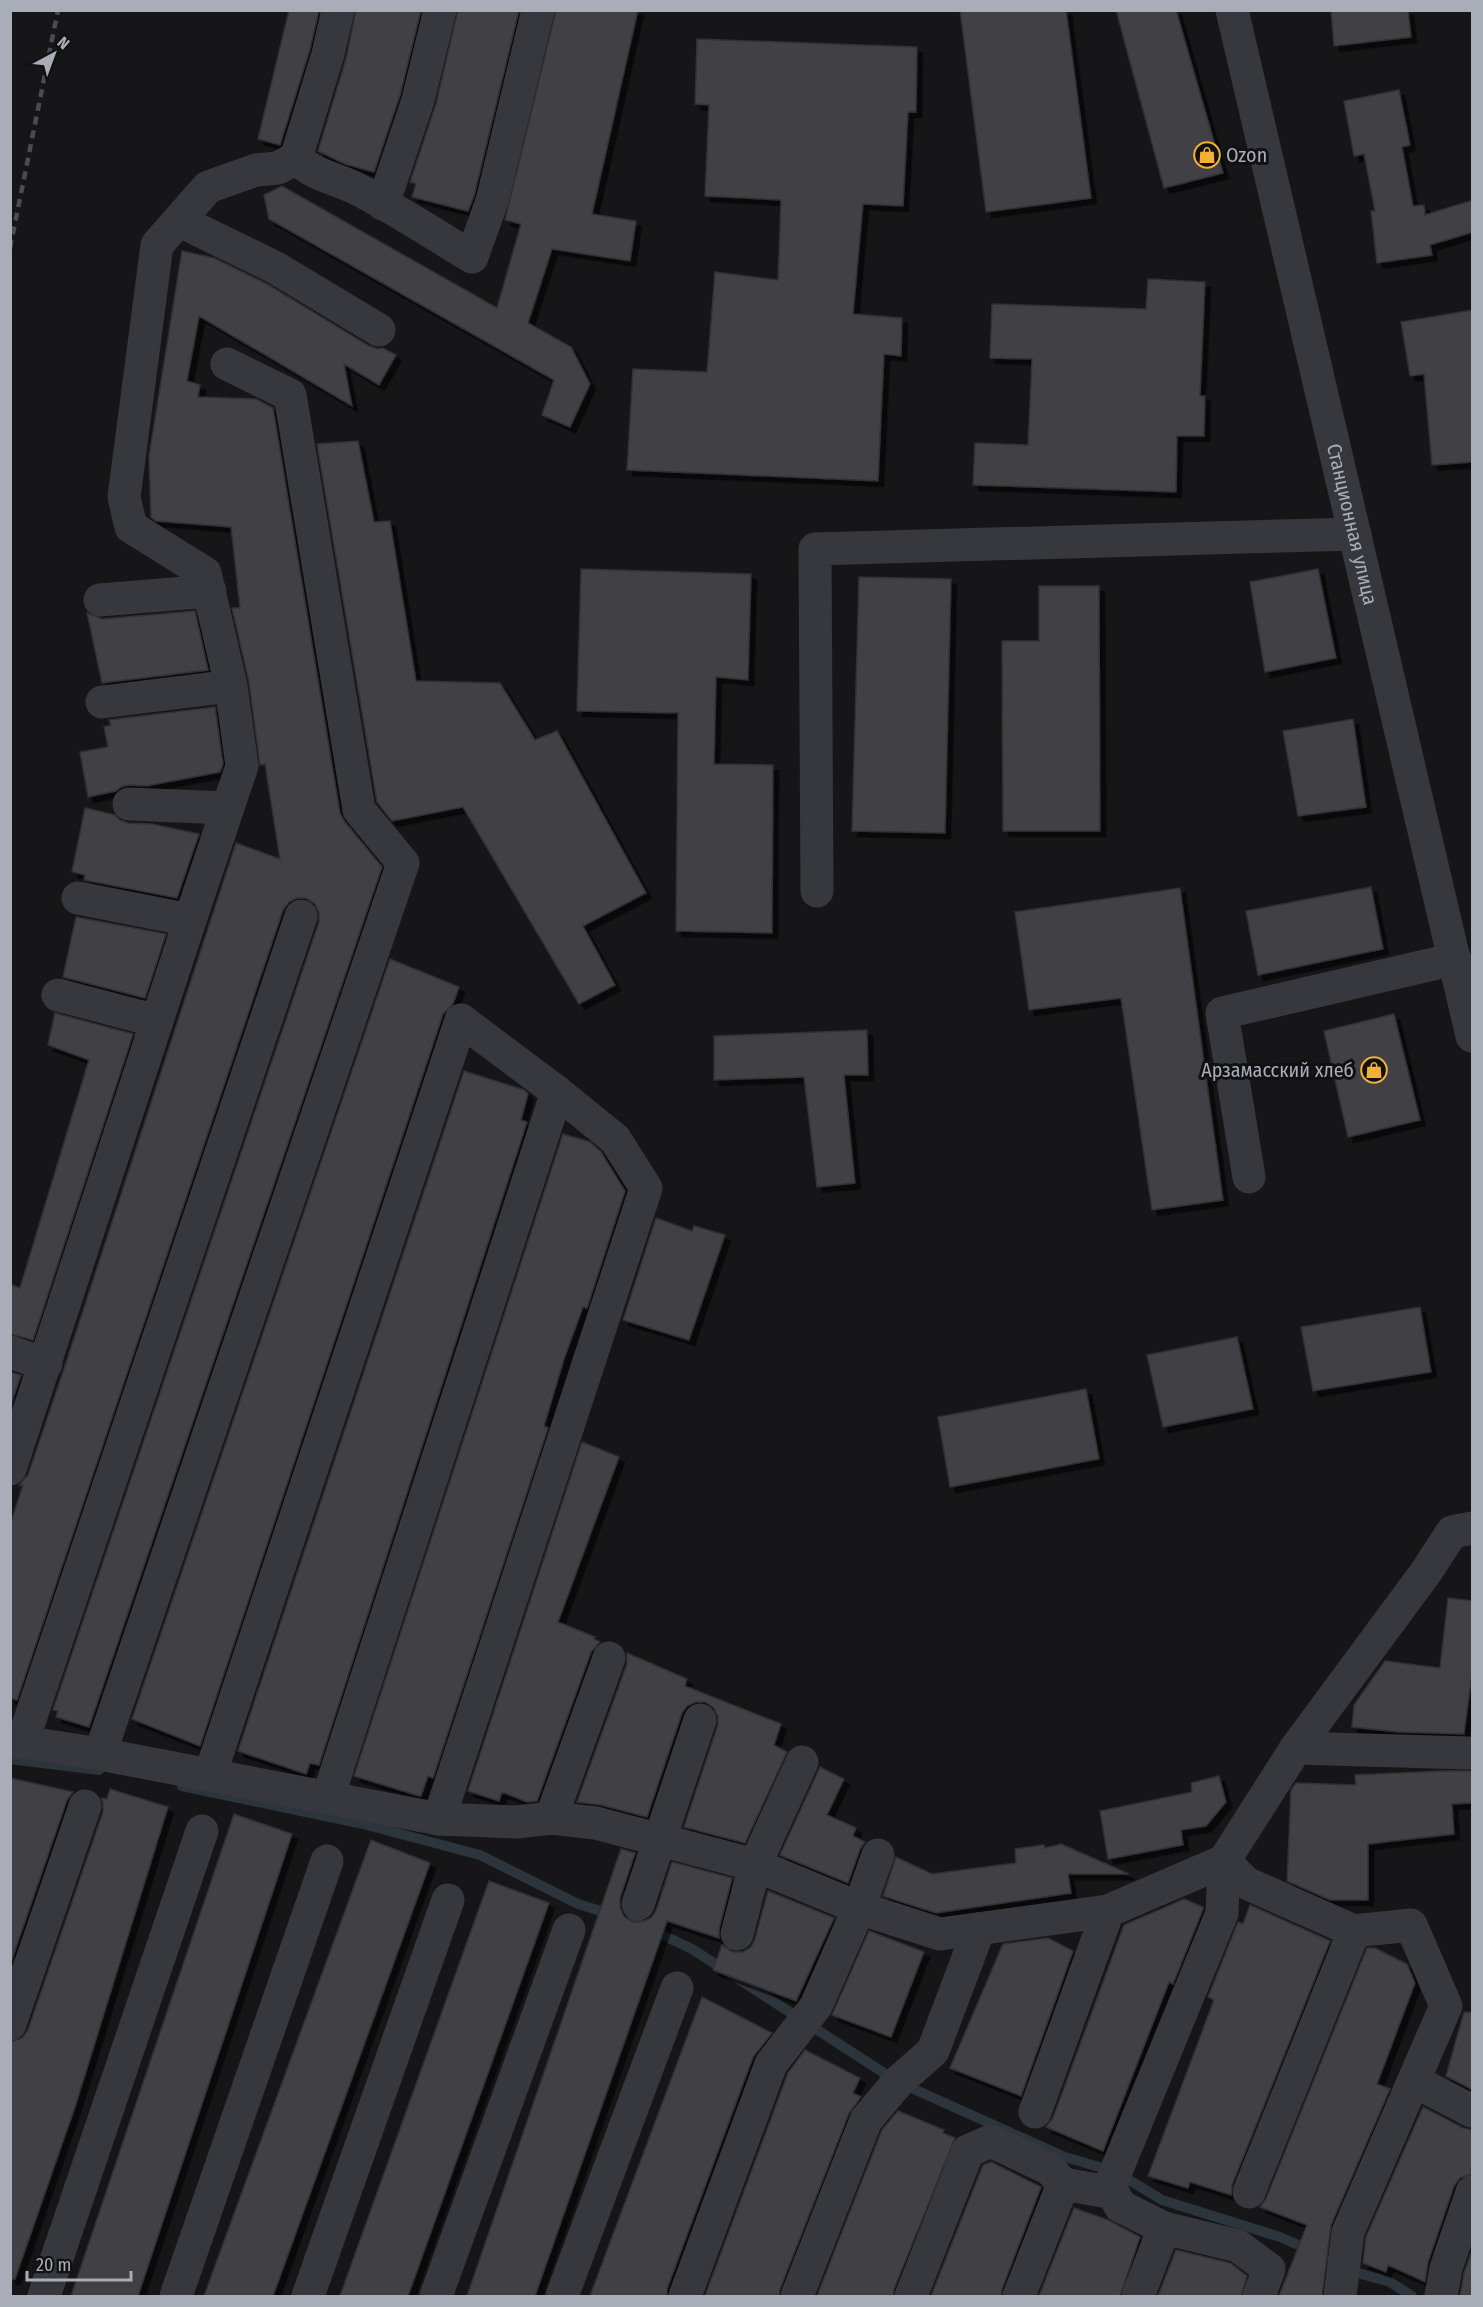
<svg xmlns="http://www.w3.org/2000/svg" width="1483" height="2307" font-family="'Fira Sans Condensed',sans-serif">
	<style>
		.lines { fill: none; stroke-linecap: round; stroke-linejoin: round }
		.stream { stroke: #2c353c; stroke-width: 10 }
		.building { fill: #404145; stroke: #303034; stroke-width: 1.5; filter: url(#shadow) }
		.minor { stroke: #37383d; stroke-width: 33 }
		.rail { stroke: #4a4c52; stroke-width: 4.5; stroke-dasharray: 8 6; stroke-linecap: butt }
		.labels { text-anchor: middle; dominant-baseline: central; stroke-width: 6; stroke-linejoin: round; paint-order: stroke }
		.poi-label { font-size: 20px; fill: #a8adb8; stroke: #111113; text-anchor: start }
		.street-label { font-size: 20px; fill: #a8adb8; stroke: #111113 }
	</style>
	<defs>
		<filter id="shadow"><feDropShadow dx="5.5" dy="5.5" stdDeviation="0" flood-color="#0009"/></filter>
	</defs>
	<rect width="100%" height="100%" fill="#161618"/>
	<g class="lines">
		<path class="stream" d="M 10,1759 L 99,1770
			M 182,1786 L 363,1824 L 480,1855 L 578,1904 L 633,1921 L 692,1949 L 898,2082 L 1065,2157 L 1116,2172 L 1162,2200 L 1280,2237 L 1312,2251 L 1344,2269 L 1390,2282 L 1412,2296"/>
	</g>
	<path class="building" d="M 289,10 L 319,10 L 310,49 L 280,145 L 258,139 Z
		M 356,10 L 421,10 L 400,95 L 374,172 L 345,164 L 318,151 L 346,59 Z
		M 458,10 L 519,10 L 474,196 L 468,211 L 412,197 L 416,184 L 410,182 L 436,104 Z
		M 556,10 L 638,10 L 592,214 L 636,221 L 630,261 L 552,249 L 528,323 L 571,347 L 590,384 L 570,427 L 542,415 L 554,380 L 269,219 L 264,195 L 282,186 L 497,308 L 521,224 L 505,220 Z
		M 960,10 L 1066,10 L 1091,198 L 986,212 Z
		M 1116,10 L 1176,10 L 1223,173 L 1164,188 Z
		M 1331,10 L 1408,10 L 1411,37 L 1334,46 Z
		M 697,39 L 917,47 L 916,112 L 908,112 L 903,206 L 863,204 L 853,314 L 902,318 L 901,356 L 884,354 L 878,481 L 627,470 L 633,369 L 707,372 L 715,272 L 778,280 L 781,200 L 705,196 L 709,105 L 695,104 Z
		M 1399,90 L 1410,145 L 1402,147 L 1413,206 L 1424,205 L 1425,215 L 1473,200 L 1473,232 L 1430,245 L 1432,255 L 1377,263 L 1371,211 L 1375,211 L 1364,154 L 1354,156 L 1344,101 Z
		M 182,251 L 214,258 L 267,284 L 369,346 L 378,349 L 383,348 L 396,355 L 379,385 L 344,364 L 352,406 L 199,316 L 187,381 L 200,385 L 198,397 L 256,399 L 273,408 L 340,813 L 345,822 L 382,867 L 89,1727 L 56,1717 L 58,1711 L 53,1710 L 319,922 L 319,913 L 315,904 L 306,898 L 297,898 L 289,902 L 283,910 L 17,1700 L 10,1698 L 10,1525 L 23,1485 L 19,1485 L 28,1475 L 64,1369 L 236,843 L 280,859 L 265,764 L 260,765 L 249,682 L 232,608 L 240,608 L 231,527 L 156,521 L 151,517 L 149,456 Z
		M 1148,279 L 1205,282 L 1200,396 L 1205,396 L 1204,436 L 1177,436 L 1176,492 L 973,485 L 975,443 L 1028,445 L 1032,359 L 990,358 L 992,304 L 1146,309 Z
		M 1473,310 L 1473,462 L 1432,465 L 1424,374 L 1410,376 L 1401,322 Z
		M 358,441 L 374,522 L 390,521 L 416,681 L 500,683 L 535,740 L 557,731 L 646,893 L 583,926 L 615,985 L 579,1004 L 463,807 L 392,821 L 377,802 L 317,444 Z
		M 581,569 L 751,574 L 748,680 L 716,677 L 714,764 L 773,765 L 772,933 L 676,931 L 678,713 L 577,711 Z
		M 1318,569 L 1336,658 L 1265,672 L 1250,582 Z
		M 859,577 L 951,579 L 945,833 L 852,831 Z
		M 1039,586 L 1099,586 L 1100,831 L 1003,831 L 1002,641 L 1039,641 Z
		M 195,611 L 208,670 L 102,683 L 87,613 L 102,619 Z
		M 215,707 L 223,764 L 220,772 L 146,786 L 129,785 L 121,787 L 116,791 L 88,797 L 80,752 L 108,747 L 104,727 L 111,725 L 109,720 Z
		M 1353,719 L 1366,807 L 1298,816 L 1283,731 Z
		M 85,808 L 115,815 L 120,820 L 128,823 L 152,824 L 199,834 L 177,898 L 84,880 L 85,875 L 72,872 Z
		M 1371,887 L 1383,949 L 1258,975 L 1246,911 Z
		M 1180,888 L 1223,1200 L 1152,1210 L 1121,998 L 1029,1010 L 1015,912 Z
		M 76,917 L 166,934 L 145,998 L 63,977 Z
		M 390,959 L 459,987 L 453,1004 L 443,1014 L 200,1746 L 132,1719 Z
		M 55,1013 L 133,1034 L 33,1340 L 10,1334 L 10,1284 L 20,1288 L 89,1060 L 48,1045 Z
		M 1394,1014 L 1420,1120 L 1348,1137 L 1324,1031 Z
		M 867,1030 L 868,1075 L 844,1075 L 855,1183 L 817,1187 L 804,1077 L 714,1080 L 714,1036 Z
		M 464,1071 L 524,1090 L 528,1094 L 521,1120 L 527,1122 L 319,1765 L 310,1763 L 306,1774 L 238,1751 Z
		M 563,1134 L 590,1142 L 601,1152 L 625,1191 L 587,1308 L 583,1307 L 564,1359 L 544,1426 L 548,1428 L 433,1778 L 428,1776 L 421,1796 L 419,1796 L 354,1776 Z
		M 656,1218 L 692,1231 L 694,1226 L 725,1235 L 689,1340 L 623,1320 Z
		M 1420,1307 L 1431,1372 L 1313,1391 L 1301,1327 Z
		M 1237,1337 L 1253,1409 L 1163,1427 L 1147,1355 Z
		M 10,1372 L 21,1375 L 10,1407 Z
		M 1086,1389 L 1099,1459 L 950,1487 L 938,1417 Z
		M 582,1442 L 619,1457 L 558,1622 L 595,1637 L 594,1639 L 600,1642 L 591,1652 L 537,1801 L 527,1802 L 502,1792 L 499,1801 L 468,1791 Z
		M 1448,1598 L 1473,1601 L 1473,1666 L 1464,1734 L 1399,1732 L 1352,1727 L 1354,1705 L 1385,1661 L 1440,1668 Z
		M 627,1653 L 687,1679 L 685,1686 L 781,1724 L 774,1745 L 787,1752 L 745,1843 L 684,1827 L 718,1725 L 718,1717 L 714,1708 L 705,1702 L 696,1702 L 687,1706 L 682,1713 L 647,1817 L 601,1805 L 577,1802 L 627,1664 Z
		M 820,1767 L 844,1779 L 827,1815 L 856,1828 L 853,1836 L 865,1842 L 860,1849 L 848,1883 L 780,1855 Z
		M 1442,1771 L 1473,1771 L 1473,1803 L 1452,1804 L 1454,1834 L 1368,1844 L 1368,1900 L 1330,1900 L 1287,1881 L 1291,1790 L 1296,1783 L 1356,1785 L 1355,1775 Z
		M 1219,1776 L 1226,1802 L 1206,1826 L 1181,1830 L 1183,1845 L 1108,1859 L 1100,1811 L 1192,1792 L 1191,1783 Z
		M 10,1778 L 73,1792 L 67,1800 L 10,1965 Z
		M 110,1789 L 168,1807 L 75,2107 L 15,2279 L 10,2279 L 10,2042 L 22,2038 L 28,2030 L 103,1812 L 103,1803 L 101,1798 L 107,1799 Z
		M 234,1814 L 292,1834 L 138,2296 L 71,2296 Z
		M 371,1840 L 430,1863 L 273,2296 L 204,2296 Z
		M 1061,1844 L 1129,1874 L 1068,1874 L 1071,1893 L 936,1913 L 883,1896 L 896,1857 L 932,1874 L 1016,1863 L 1015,1849 L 1044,1845 L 1045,1848 Z
		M 621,1849 L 635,1853 L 620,1898 L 620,1907 L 624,1917 L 633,1922 L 642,1922 L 651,1918 L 656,1911 L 672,1862 L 732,1878 L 719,1929 L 719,1938 L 667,1921 L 535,2296 L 467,2296 Z
		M 489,1881 L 549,1903 L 408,2296 L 340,2296 Z
		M 768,1891 L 834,1918 L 796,2001 L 713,1970 L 722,1945 L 733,1952 L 743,1952 L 751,1947 L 755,1939 Z
		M 1184,1899 L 1203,1907 L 1203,1909 L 1173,1984 L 1169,1982 L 1103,2151 L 1046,2127 L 1053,2118 L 1124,1925 Z
		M 1250,1905 L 1330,1941 L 1232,2185 L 1231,2195 L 1190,2182 L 1188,2188 L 1148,2176 L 1214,2000 L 1208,1997 L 1238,1922 L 1243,1924 Z
		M 869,1931 L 924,1952 L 891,2037 L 832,2015 Z
		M 1048,1938 L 1073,1951 L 1021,2096 L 950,2068 L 1003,1944 Z
		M 1367,1948 L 1375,1948 L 1407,1964 L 1415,1983 L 1377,2084 L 1390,2089 L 1331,2225 L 1322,2296 L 1279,2296 L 1307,2225 L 1260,2207 L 1266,2199 Z
		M 702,1997 L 772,2033 L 753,2057 L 667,2289 L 667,2296 L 590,2296 Z
		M 1464,2012 L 1473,2013 L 1473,2090 L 1446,2076 Z
		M 805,2050 L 860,2078 L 853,2093 L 861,2097 L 849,2113 L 780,2289 L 779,2296 L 705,2296 L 788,2073 Z
		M 1423,2107 L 1463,2128 L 1473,2130 L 1473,2174 L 1460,2178 L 1454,2186 L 1428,2262 L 1425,2282 L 1388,2265 L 1386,2272 L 1363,2263 L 1366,2237 Z
		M 898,2111 L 944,2130 L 943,2133 L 955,2138 L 894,2289 L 893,2296 L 817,2296 L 882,2130 Z
		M 991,2162 L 1041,2187 L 1002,2289 L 1001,2296 L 931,2296 L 983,2165 Z
		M 1074,2208 L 1108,2220 L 1140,2237 L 1120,2296 L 1039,2296 Z
		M 1473,2248 L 1473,2296 L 1460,2296 L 1464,2273 Z
		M 1176,2250 L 1230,2263 L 1247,2276 L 1241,2296 L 1158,2296 Z"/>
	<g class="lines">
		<g class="minor">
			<path id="s1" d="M 1232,10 L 1472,1036"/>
			<path d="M 296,158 C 317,178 338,178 361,191 C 399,211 435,235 472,257 L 492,201 L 538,10"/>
			<path d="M 383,204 L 418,100 L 440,10"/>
			<path d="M 180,221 L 276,268 L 379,330"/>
			<path d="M 100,600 L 210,591"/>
			<path d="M 102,702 L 231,686"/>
			<path d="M 129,804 L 227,808"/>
			<path d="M 817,891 L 815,549 L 1355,534"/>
			<path d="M 78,898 L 190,920"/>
			<path d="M 58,995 L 157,1021"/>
			<path d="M 1249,1177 L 1222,1013 L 1455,959"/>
			<path d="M 10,1352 L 46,1364"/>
			<path d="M 10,1469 L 190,920 L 242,766 L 231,686 L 205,573 L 131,527 L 124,497 L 157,245 L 208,187 L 256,170 L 278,168 L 296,158 L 328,54 L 338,10"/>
			<path d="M 10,1740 L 100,1754 L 439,1819 L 516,1822 L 551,1818 L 596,1823 L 755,1865 L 859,1908 L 940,1934 L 1108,1911 L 1224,1861 L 1296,1748 L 1426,1572 L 1452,1532 L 1472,1528"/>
			<path d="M 22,1743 L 301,916"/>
			<path d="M 1296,1748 L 1469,1753"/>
			<path d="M 100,1754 L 403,863 L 359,810 L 290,395 L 227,364"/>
			<path d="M 210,1775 L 461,1020 L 557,1092 L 615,1139 L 646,1188 L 439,1819"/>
			<path d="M 328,1797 L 557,1092"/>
			<path d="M 551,1818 L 609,1658"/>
			<path d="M 1224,1861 L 1246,1883 L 1354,1931 L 1249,2192"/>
			<path d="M 638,1904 L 700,1720"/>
			<path d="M 737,1934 L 755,1865 L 802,1762"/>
			<path d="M 10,2024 L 85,1806"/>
			<path d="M 1414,2081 L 1472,2111"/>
			<path d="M 1035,2112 L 1108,1911"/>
			<path d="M 1110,2186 L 1120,2206 L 1164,2228 L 1238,2246 L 1269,2269 L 1259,2296"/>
			<path d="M 44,2296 L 202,1831"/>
			<path d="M 176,2296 L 327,1861"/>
			<path d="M 308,2296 L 448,1900"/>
			<path d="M 436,2296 L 569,1930"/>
			<path d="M 562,2296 L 677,1988"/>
			<path d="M 685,2296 L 771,2064 L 816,2006 L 859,1908 L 878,1855"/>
			<path d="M 797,2296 L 866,2120 L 898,2082 L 933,2051 L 979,1929"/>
			<path d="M 911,2296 L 968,2151 L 991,2141 L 1050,2169 L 1063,2184"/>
			<path d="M 1019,2296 L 1063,2184 L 1103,2191 L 1110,2186 L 1222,1913 L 1224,1861"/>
			<path d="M 1138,2296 L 1164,2228"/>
			<path d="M 1340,2296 L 1348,2232 L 1446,2006 L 1411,1925 L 1354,1931"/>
			<path d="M 1441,2296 L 1446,2268 L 1472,2192"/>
		</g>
		<path class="rail" d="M 10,248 L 58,10"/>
	</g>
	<defs>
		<g id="shop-ring" transform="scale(1.35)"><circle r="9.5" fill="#111113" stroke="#f2b134" stroke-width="1.5"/><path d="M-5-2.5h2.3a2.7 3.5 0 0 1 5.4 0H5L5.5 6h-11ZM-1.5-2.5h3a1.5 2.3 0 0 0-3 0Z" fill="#f2b134"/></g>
	</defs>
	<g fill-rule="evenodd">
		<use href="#shop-ring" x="1207" y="155"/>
		<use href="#shop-ring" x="1374" y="1070"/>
	</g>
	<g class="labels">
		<g class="poi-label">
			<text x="1226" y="155">Ozon</text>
			<text x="1354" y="1070" text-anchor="end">Арзамасский хлеб</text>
		</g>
		<g class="street-label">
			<text stroke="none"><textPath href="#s1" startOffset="528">Станционная улица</textPath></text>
		</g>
	</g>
	<rect width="1483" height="2307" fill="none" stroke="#a8adb8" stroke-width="24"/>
	<g transform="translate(54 54) rotate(41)" stroke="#111113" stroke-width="4.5" paint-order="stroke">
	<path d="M0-4.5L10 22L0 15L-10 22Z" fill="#a8adb8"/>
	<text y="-9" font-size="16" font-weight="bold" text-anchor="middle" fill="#a8adb8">N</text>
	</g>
	<path d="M27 2271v9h104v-9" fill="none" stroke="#a8adb8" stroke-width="3"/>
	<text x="36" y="2271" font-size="18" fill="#a8adb8" stroke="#111113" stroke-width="4.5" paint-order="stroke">20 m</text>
</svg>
